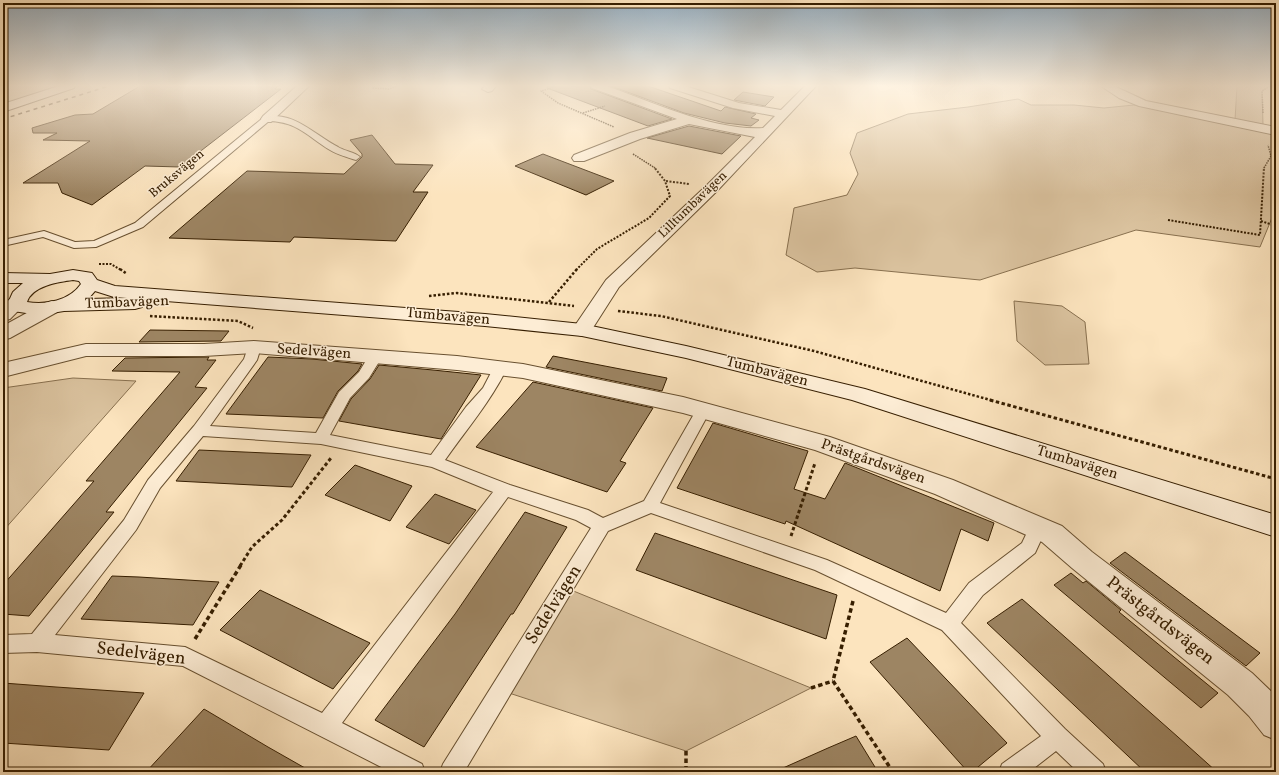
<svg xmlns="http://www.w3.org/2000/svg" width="1279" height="775" font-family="Vollkorn,serif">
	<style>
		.green { fill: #dac29e; stroke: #88704f }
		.building { fill: #9d8563; stroke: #361e00 }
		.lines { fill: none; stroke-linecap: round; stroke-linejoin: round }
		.service-casing { stroke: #685030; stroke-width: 2 }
		.minor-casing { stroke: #685030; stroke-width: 2 }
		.secondary-casing { stroke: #361e00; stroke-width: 2 }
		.path-far4 { stroke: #361e00; stroke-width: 1.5; stroke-dasharray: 1.5 1; stroke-linecap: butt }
		.path-far3 { stroke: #361e00; stroke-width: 2; stroke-dasharray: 2 1.5; stroke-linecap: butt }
		.path-far2 { stroke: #361e00; stroke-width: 2.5; stroke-dasharray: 2.5 2; stroke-linecap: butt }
		.path-far1 { stroke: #361e00; stroke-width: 3; stroke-dasharray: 3.5 2.5; stroke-linecap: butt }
		.path { stroke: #361e00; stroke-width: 3.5; stroke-dasharray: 4.5 3; stroke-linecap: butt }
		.service { fill: #fdedd5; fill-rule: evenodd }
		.minor { fill: #fdedd5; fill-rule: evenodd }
		.secondary { fill: #fdedd5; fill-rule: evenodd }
		.rail { stroke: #361e00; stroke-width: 1.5; stroke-dasharray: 4 4; stroke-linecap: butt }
		.labels { text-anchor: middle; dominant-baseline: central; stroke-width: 3; stroke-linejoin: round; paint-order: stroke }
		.far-street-label { font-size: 13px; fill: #361e00; stroke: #fdedd5 }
		.street-label { font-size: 15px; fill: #361e00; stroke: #fdedd5 }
		.near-street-label { font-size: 18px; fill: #361e00; stroke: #fdedd5 }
	</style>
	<rect width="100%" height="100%" fill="#fce4be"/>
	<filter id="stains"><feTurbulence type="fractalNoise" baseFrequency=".005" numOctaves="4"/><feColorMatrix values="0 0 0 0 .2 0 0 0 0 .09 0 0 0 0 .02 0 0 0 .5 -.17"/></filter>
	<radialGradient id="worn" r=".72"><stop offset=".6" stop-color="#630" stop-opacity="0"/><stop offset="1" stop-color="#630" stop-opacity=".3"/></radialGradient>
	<path class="green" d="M 3,86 L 58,86 L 3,104 Z
		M 1237,86 L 1270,86 L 1262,91 L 1263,125 L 1235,120 Z
		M 1018,99 L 1031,105 L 1074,105 L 1104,108 L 1134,105 L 1276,135 L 1276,208 L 1260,247 L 1136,230 L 980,280 L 855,268 L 817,272 L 786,255 L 794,208 L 847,195 L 858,174 L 850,153 L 857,133 L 908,114 L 968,107 Z
		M 1014,301 L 1062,306 L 1085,322 L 1089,364 L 1045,365 L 1017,341 Z
		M 73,378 L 136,381 L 3,531 L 3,388 Z
		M 571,590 L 811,688 L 686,751 L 509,693 Z"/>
	<path class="building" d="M 140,86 L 278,86 L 275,89 L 281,89 L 180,167 L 145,166 L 92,205 L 62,193 L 58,183 L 23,183 L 90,141 L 43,140 L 57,133 L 33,133 L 32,128 L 75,115 L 93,114 Z
		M 548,86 L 590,86 L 591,89 L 672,119 L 648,126 L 547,88 Z
		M 611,86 L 648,86 L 721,111 L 725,107 L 756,114 L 751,118 L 759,120 L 751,126 L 725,123 L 684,113 Z
		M 743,92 L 774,97 L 765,106 L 734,100 Z
		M 689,126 L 741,136 L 722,154 L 647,138 Z
		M 372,135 L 395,164 L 433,165 L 413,192 L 428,192 L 396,241 L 294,237 L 290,242 L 169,238 L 247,171 L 344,174 L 362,157 L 362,154 L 350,140 Z
		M 543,154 L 614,181 L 586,195 L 515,166 Z
		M 150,330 L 229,331 L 221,341 L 139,342 Z
		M 553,356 L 667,378 L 662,391 L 546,367 Z
		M 209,357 L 207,360 L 216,360 L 195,387 L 207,388 L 106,512 L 114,512 L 29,616 L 3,614 L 3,585 L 94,481 L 86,481 L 180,372 L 112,371 L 125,358 Z
		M 268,357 L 312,359 L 362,364 L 358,371 L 338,391 L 323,418 L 226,414 Z
		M 379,365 L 433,370 L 481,375 L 441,439 L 339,421 L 351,399 L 370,379 Z
		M 533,382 L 653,408 L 620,461 L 626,463 L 607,492 L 476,447 Z
		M 713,423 L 808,451 L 794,489 L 825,499 L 845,463 L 994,523 L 988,541 L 961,529 L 940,591 L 786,521 L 785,524 L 677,488 Z
		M 199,450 L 244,452 L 311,455 L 292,487 L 176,481 Z
		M 355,465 L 412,486 L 390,521 L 325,495 Z
		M 435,494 L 476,510 L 449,544 L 406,527 Z
		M 525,512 L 567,527 L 513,614 L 511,614 L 424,747 L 375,720 L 455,614 Z
		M 655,533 L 837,595 L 826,639 L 636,570 Z
		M 1125,552 L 1260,653 L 1246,666 L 1110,563 Z
		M 1071,573 L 1083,583 L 1086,581 L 1121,610 L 1119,612 L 1218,693 L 1201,708 L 1054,585 Z
		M 112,576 L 139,577 L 219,582 L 193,625 L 81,619 Z
		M 260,590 L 370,643 L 333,689 L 220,630 Z
		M 1022,599 L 1178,737 L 1217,772 L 1145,772 L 987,623 Z
		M 907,638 L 1007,743 L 972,772 L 968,772 L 870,662 Z
		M 3,683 L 56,687 L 144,693 L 109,750 L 3,743 Z
		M 204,709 L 268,747 L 312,772 L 146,772 Z
		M 856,736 L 878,772 L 774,772 L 828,748 Z"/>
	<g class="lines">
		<g class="service-casing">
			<path id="service" d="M 264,117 C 295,111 314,135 338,147 C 344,151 355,152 360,157 L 356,160 C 347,157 338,155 330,150 C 307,136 298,122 269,121 L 143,227 L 96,247 L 74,248 L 43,237 L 3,246 L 3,240 L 44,231 L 75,242 L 94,241 L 135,223 Z
				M 254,343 L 259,344 L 261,347 L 257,360 L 210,426 L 316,433 L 339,392 L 359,372 L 370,354 L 380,354 L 382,357 L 369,378 L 350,398 L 330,435 L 431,455 L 466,407 L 483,388 L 495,365 L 505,365 L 507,368 C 491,401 466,430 445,460 L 510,485 L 588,510 L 603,518 L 644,501 L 698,407 L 703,406 L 708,407 L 710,411 L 660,503 L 827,560 L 946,613 L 969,583 L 1022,543 L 1032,522 L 1038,520 L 1044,522 L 1047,527 L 1035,553 L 983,595 L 961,623 L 1065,729 L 1103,764 L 1106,772 L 1078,772 L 1056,751 L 1029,772 L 999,772 L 1002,764 L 1041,736 L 942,630 L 815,570 L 651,513 L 608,531 L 464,772 L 440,772 L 443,764 L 591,528 L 576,520 L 508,497 L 342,723 L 422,764 L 425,772 L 391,772 L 183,666 L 37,652 L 3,653 L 3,635 L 32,634 L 124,520 L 148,480 L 194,426 L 244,359 L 249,344 ZM 203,436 L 321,444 L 432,467 L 493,492 L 322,713 L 185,647 L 55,635 L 136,530 L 160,488 Z"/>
		</g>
		<g class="minor-casing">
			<path id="minor" d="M 297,86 L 309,86 L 271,122 L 263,122 L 261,119 L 263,116 Z
				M 485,86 L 496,86 L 492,91 L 488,92 L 482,89 Z
				M 591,86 L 607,86 C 652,102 714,131 763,128 L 775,116 L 733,108 L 670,88 L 669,86 L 685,86 L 739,103 L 781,110 L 805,86 L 816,86 L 717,191 L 619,287 L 589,334 L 582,336 L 575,334 L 572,330 L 606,280 L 707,185 L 755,137 L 689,124 L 640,139 L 584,161 L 574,161 L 572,158 L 574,155 L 630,133 L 677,119 L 592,88 Z
				M 1101,86 L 1114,86 L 1146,101 L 1276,127 L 1276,135 L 1139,106 L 1119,98 Z
				M 17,297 L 24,299 L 26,303 L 10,319 L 3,321 L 3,305 L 10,299 Z
				M 52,301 L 59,303 L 62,307 L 59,311 L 10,338 L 3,340 L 3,326 L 45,303 Z
				M 254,341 L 457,356 L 523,364 L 683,397 L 830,437 L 953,480 L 1062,526 L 1092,552 L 1252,673 L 1276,696 L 1276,740 L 1264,735 L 1249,716 L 1228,695 L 1072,568 L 1042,542 L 935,494 L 815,450 L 683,413 L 523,378 L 457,370 L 254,353 L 204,356 L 86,356 L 3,377 L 3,363 L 86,344 L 204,344 Z"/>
		</g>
		<g class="secondary-casing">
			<path id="secondary" d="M 59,86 L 75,86 L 74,88 L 3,112 L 3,104 Z
				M 73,270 L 92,273 L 97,280 L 115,286 L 485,314 L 582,324 L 686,346 L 865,389 L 1276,515 L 1276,537 L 852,400 L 686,358 L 582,336 L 485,326 L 140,299 L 144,303 L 142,307 L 135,309 L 64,311 L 39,315 L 13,311 L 8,303 L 13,292 L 23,283 L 3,283 L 3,273 L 50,274 ZM 73,280 L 79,281 L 81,284 C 69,301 46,305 27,302 C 32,286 58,282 73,280 ZM 95,291 L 114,297 L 127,298 L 88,299 Z"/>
		</g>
		<path class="path-far4" d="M 375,86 L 373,88 L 389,89 L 397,86
			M 558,86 L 541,91 L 558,103 L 614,127
			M 583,113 L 605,106
			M 1263,113 L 1262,91 L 1270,86
			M 633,154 L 655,168
			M 1264,168 L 1271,156 L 1268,145"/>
		<path class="path-far3" d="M 666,181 L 689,184
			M 1168,220 L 1260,235 L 1264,167
			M 1261,221 L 1276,226
			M 99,264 L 111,264 L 121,270
			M 576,270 L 597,249 L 649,218 L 670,196 L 665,181 L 654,167"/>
		<path class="path-far2" d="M 120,269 L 127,274
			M 429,296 L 457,293 L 574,306
			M 549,302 L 577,269
			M 618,311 L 661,316 L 814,351 L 994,401
			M 150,316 L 238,321 L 253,328"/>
		<path class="path-far1" d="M 990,400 L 1276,479
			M 791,536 L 815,463
			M 240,566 L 252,547 L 282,520 L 331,458"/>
		<path class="path" d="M 853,601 L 833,681 L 893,772
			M 195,639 L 241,565
			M 811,688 L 833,681
			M 686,751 L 686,772"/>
		<use href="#service" class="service"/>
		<use href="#minor" class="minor"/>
		<use href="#secondary" class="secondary"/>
		<path class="rail" d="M 3,119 L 109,86"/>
	</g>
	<linearGradient id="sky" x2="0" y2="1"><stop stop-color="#95acbd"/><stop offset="0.44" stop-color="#fef3e2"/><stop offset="1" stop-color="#fef3e2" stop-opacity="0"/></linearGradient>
	<rect width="1279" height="195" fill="url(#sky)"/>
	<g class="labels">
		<g class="far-street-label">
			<text transform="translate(177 174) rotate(-40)">Bruksvägen</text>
			<text transform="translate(693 205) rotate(-44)">Lilltumbavägen</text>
		</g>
		<g class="street-label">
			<text transform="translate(127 303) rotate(-2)">Tumbavägen</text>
			<text transform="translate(448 317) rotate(5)">Tumbavägen</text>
			<text transform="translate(314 352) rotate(4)">Sedelvägen</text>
			<text transform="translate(767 372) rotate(14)">Tumbavägen</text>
			<text transform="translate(873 462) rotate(19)">Prästgårdsvägen</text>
			<text transform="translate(1077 463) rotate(17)">Tumbavägen</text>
		</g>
		<g class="near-street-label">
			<text transform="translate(554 605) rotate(-58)">Sedelvägen</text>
			<text transform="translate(1160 621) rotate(38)">Prästgårdsvägen</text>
			<text transform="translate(141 654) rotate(7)">Sedelvägen</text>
		</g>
	</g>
	<rect width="1279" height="775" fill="none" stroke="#fce4be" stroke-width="16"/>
	<rect x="4" y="4" width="1271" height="767" fill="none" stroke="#361e00" stroke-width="2"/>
	<rect x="8" y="8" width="1263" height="759" fill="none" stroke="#361e00"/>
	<rect width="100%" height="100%" filter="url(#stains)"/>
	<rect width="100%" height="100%" fill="url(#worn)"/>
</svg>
